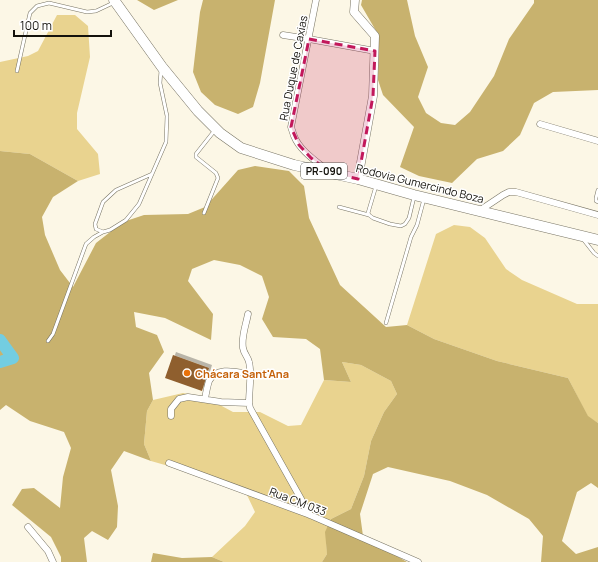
<svg xmlns="http://www.w3.org/2000/svg" width="598" height="562" font-family="Manrope,sans-serif">
	<style>
		.green { fill: #e9d38f }
		.forest { fill: #c8b26e }
		.lines { fill: none; stroke-linecap: round; stroke-linejoin: round }
		.river { stroke: #73cde1; stroke-width: 12 }
		.building { fill: #8f5e2d; filter: url(#shadow) }
		.service-casing { stroke: #787464; stroke-width: 4 }
		.minor-casing { stroke: #787464; stroke-width: 7 }
		.tertiary-casing { stroke: #787464; stroke-width: 9 }
		.primary-casing { stroke: #787464; stroke-width: 11 }
		.service { stroke: #fff; stroke-width: 3 }
		.minor { stroke: #fff; stroke-width: 6 }
		.tertiary { stroke: #fff; stroke-width: 8 }
		.primary { stroke: #fff; stroke-width: 10 }
		.marked { fill: #c2185b; fill-opacity: 0.2; stroke: #c2185b; stroke-width: 3; stroke-dasharray: 8 5; stroke-linejoin: round }
		.food-dot { fill: #e8710a; stroke: #fff; stroke-width: 1.5 }
		.labels { text-anchor: middle; dominant-baseline: central; stroke-width: 3; stroke-linejoin: round; paint-order: stroke }
		.shield { fill: #fff; stroke: #5a5955; stroke-width: 1 }
		.shield-label { font-size: 10px; font-weight: bold; fill: #14120c }
		.street-label { font-size: 11px; fill: #14120c; stroke: #fff }
		.food-label { font-size: 11px; font-weight: bold; fill: #c56008; stroke: #fff; text-anchor: start }
	</style>
	<defs>
		<filter id="shadow"><feDropShadow dx="3" dy="-3" stdDeviation="0" flood-color="#0004"/></filter>
	</defs>
	<rect width="100%" height="100%" fill="#fcf7e6"/>
	<path class="green" d="M 57,15 L 75,15 L 88,26 L 90,57 L 77,113 L 77,129 L 98,154 L 100,174 L 78,181 L 30,154 L 0,151 L 0,62 L 28,56 L 38,51 Z
		M 454,225 L 470,227 L 485,238 L 506,269 L 522,280 L 577,304 L 598,304 L 598,423 L 588,417 L 568,378 L 497,361 L 434,339 L 407,325 L 436,234 Z
		M 342,362 L 361,365 L 391,381 L 397,394 L 384,412 L 371,441 L 364,476 L 351,509 L 331,519 L 326,532 L 327,554 L 322,562 L 224,562 L 212,557 L 245,526 L 255,512 L 247,495 L 186,471 L 151,461 L 144,444 L 147,411 L 153,400 L 183,393 L 205,397 L 233,412 L 260,412 L 288,426 L 301,425 L 324,380 L 351,382 Z"/>
	<path class="forest" d="M 137,0 L 178,0 L 154,10 Z
		M 203,0 L 275,0 L 260,83 L 253,107 L 238,114 L 215,105 L 201,92 L 193,72 L 200,12 Z
		M 362,0 L 407,0 L 415,36 L 428,67 L 418,97 L 426,113 L 441,123 L 455,125 L 470,112 L 494,76 L 509,39 L 534,3 L 534,0 L 598,0 L 598,90 L 553,92 L 534,103 L 520,135 L 503,151 L 477,159 L 452,183 L 419,176 L 400,167 L 414,127 L 383,95 L 378,80 L 379,36 L 361,5 Z
		M 0,151 L 30,154 L 78,181 L 53,197 L 42,217 L 45,235 L 60,270 L 73,287 L 96,243 L 123,222 L 144,215 L 188,214 L 205,207 L 238,170 L 255,166 L 289,171 L 304,186 L 309,218 L 340,285 L 386,327 L 407,325 L 434,339 L 497,361 L 568,378 L 588,416 L 598,423 L 598,488 L 591,483 L 577,492 L 562,541 L 576,554 L 598,547 L 598,562 L 541,562 L 543,536 L 529,519 L 487,495 L 450,481 L 388,467 L 373,474 L 360,514 L 363,536 L 407,562 L 322,562 L 327,554 L 325,532 L 331,519 L 351,509 L 364,476 L 371,441 L 384,412 L 397,394 L 391,381 L 361,365 L 342,362 L 351,382 L 324,380 L 320,349 L 306,339 L 273,337 L 262,319 L 269,297 L 262,276 L 240,265 L 214,260 L 192,269 L 188,281 L 213,314 L 211,340 L 165,318 L 134,312 L 136,327 L 157,335 L 164,352 L 149,373 L 153,400 L 147,411 L 144,444 L 151,461 L 124,451 L 111,470 L 118,506 L 117,527 L 108,540 L 92,531 L 84,538 L 87,562 L 61,562 L 61,557 L 51,537 L 12,505 L 22,489 L 34,488 L 60,508 L 63,477 L 71,448 L 64,432 L 30,421 L 6,405 L 0,410 Z
		M 153,553 L 182,558 L 212,557 L 224,562 L 151,562 Z"/>
	<g class="lines">
		<path class="river" d="M 0,340 L 13,358 L 0,362"/>
	</g>
	<path class="building" d="M 173,355 L 209,368 L 202,391 L 165,378 Z"/>
	<g class="lines">
		<g class="service-casing">
			<path id="service" d="M 17,71 L 30,13 L 37,6 L 49,3 L 87,12 L 96,11 L 113,3
				M 376,186 L 368,213 L 369,215 L 373,218 L 390,224 L 401,226 L 405,224 L 409,218 L 414,197
				M 598,190 L 596,198 L 596,201 L 598,202
				M 339,207 L 369,215
				M 204,213 L 218,178 L 216,173 L 196,157 L 196,154 L 215,130
				M 103,232 L 96,229 L 95,224 L 103,202 L 116,190 L 152,174
				M 583,239 L 594,253 L 598,256
				M 386,323 L 411,237 L 417,225 L 424,199
				M 48,341 L 53,334 L 86,244 L 94,237 L 103,232 L 110,230 L 126,220 L 139,204 L 166,142 L 167,116 L 160,83 L 161,70"/>
		</g>
		<g class="minor-casing">
			<path id="minor" d="M 316,0 L 291,127 C 292,130 293,133 294,136 C 300,151 316,161 328,171
				M 283,35 L 309,39 L 375,51
				M 540,124 L 598,141
				M 479,211 L 503,195 L 509,192 L 516,192 L 598,215
				M 248,314 C 246,325 241,337 243,348 C 244,354 248,357 249,362 C 252,374 249,391 249,403
				M 205,399 C 206,393 207,387 209,381 C 216,366 237,372 250,374
				M 171,416 L 171,409 L 179,399 L 188,397 L 221,402 L 249,403 L 250,408 L 310,515
				M 169,463 L 310,515 L 418,562
				M 28,527 L 48,551 L 53,562"/>
		</g>
		<g class="tertiary-casing">
			<path id="tertiary" d="M 355,0 L 354,12 L 375,36 L 373,96 L 358,179"/>
		</g>
		<g class="primary-casing">
			<path id="primary" d="M 114,0 L 162,67 L 198,111 L 220,133 L 241,148 L 294,165 L 358,179 L 414,195 L 598,240"/>
		</g>
		<use href="#service" class="service"/>
		<use href="#minor" class="minor"/>
		<use href="#tertiary" class="tertiary"/>
		<use href="#primary" class="primary"/>
	</g>
	<path class="marked" d="M 309,39 L 375,51 L 373,96 L 358,179 L 331,173 L 311,158 L 299,145 L 291,127 Z"/>
	<circle class="food-dot" cx="187" cy="373" r="4"/>
	<g class="labels">
		<rect class="shield" x="301" y="163" width="46" height="16" rx="3"/>
		<g class="shield-label">
			<text x="324" y="171">PR-090</text>
		</g>
		<g class="street-label">
			<text transform="translate(293 68) rotate(-79)">Rua Duque de Caxias</text>
			<text transform="translate(420 183) rotate(14)">Rodovia Gumercindo Boza</text>
			<text transform="translate(298 501) rotate(21)">Rua CM 033</text>
		</g>
		<g class="food-label">
			<text x="195" y="373">Chácara Sant'Ana</text>
		</g>
	</g>
	<path d="M14 30v6h97v-6" fill="none" stroke="#14120c" stroke-width="2"/>
	<text x="20" y="30" font-size="12" fill="#14120c" stroke="#ffffff" stroke-width="3" paint-order="stroke">100 m</text>
</svg>
